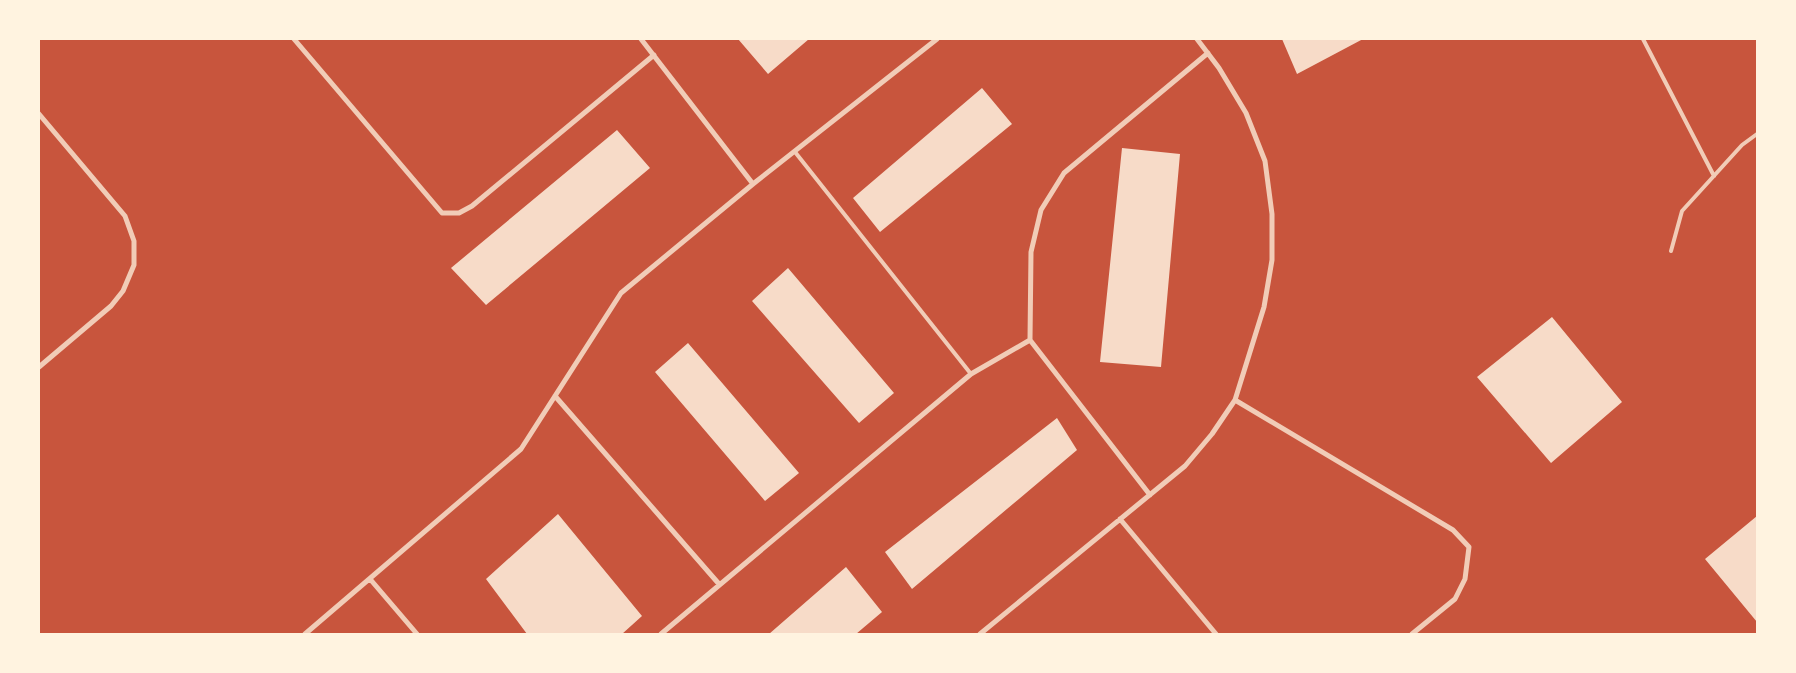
<svg xmlns="http://www.w3.org/2000/svg" width="1796" height="673" font-family="'Exo 2',sans-serif">
	<style>
		.building { fill: #f7dbc8 }
		.lines { fill: none; stroke-linecap: round; stroke-linejoin: round }
		.service { stroke: #f1ccb7; stroke-width: 4 }
		.minor { stroke: #f1ccb7; stroke-width: 5 }
	</style>
	<rect width="100%" height="100%" fill="#c8553d"/>
	<path class="building" d="M 738,39 L 809,39 L 768,74 Z
		M 1282,39 L 1363,39 L 1297,74 Z
		M 982,88 L 1012,124 L 880,232 L 853,198 Z
		M 617,130 L 650,168 L 486,305 L 451,268 Z
		M 1122,148 L 1180,154 L 1161,367 L 1100,362 Z
		M 788,268 L 894,393 L 859,423 L 752,301 Z
		M 1552,317 L 1622,402 L 1551,463 L 1477,377 Z
		M 688,343 L 799,473 L 765,501 L 655,372 Z
		M 1057,418 L 1077,450 L 912,589 L 885,552 Z
		M 558,514 L 642,616 L 622,634 L 527,634 L 486,579 Z
		M 1757,516 L 1757,622 L 1705,559 Z
		M 846,567 L 882,612 L 856,634 L 769,634 Z"/>
	<g class="lines">
		<path class="service" d="M 1643,39 L 1714,176
			M 795,152 L 971,374
			M 1671,251 L 1682,211 L 1742,145 L 1757,134"/>
		<path class="minor" d="M 294,39 L 442,213 L 459,213 L 472,206 L 654,55
			M 641,39 L 753,184
			M 39,114 L 125,216 L 134,241 L 134,265 L 123,291 L 111,306 L 39,367
			M 555,396 L 719,584
			M 1235,400 L 1453,530 L 1469,547 L 1465,579 L 1455,599 L 1412,634
			M 1150,495 L 1030,340 L 1031,252 L 1041,210 L 1064,173 L 1208,53
			M 1120,519 L 1216,634
			M 370,579 L 417,634
			M 305,634 L 521,449 L 621,293 L 753,184 L 937,39
			M 661,634 L 971,374 L 1030,340
			M 980,634 L 1185,466 L 1212,434 L 1235,400 L 1264,307 L 1272,260 L 1272,214 L 1265,161 L 1246,113 L 1219,68 L 1197,39"/>
	</g>
	<rect width="1796" height="673" fill="none" stroke="#fff3e0" stroke-width="80"/>
</svg>
